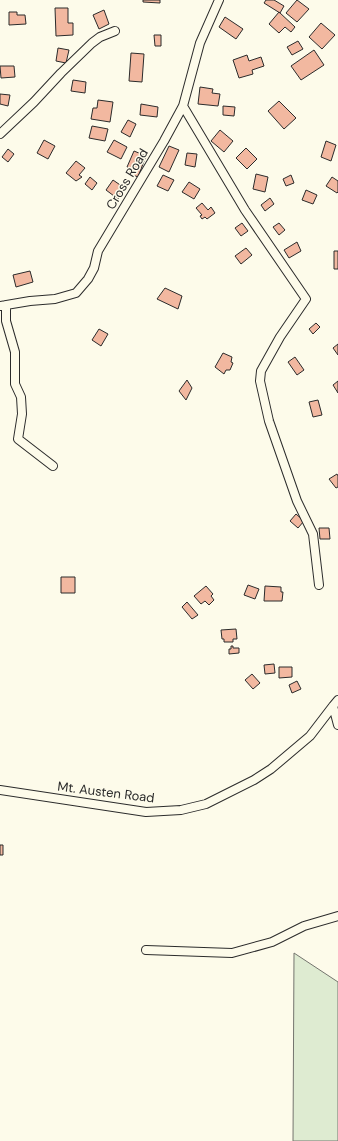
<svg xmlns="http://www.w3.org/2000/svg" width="338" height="1141" font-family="'DM Sans',sans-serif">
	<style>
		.green { fill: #deebd1; stroke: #74746e }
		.building { fill: #f2b8a0; stroke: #2b2b2b }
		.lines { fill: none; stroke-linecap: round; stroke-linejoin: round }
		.minor-casing { stroke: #2b2b2b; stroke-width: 10 }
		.minor { stroke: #fdfbea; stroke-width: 8 }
		.labels { text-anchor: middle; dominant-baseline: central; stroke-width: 3; stroke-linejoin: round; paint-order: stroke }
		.street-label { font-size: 13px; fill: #2b2b2b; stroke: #fdfbea }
	</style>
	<rect width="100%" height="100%" fill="#fdfbea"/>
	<path class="green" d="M 294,953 L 338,982 L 338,1141 L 293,1141 Z"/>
	<path class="building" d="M 143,0 L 160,0 L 160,3 L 143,2 Z
		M 266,0 L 274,0 L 284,6 L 280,13 L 264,3 Z
		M 297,0 L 309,9 L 297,22 L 286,13 Z
		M 55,8 L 68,8 L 68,23 L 73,23 L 73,35 L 56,36 Z
		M 104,10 L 109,24 L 99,29 L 93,15 Z
		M 9,12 L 17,12 L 17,15 L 25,15 L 26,24 L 9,25 Z
		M 279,12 L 295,27 L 291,32 L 285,27 L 279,33 L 269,24 Z
		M 225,17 L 243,29 L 236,39 L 219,27 Z
		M 321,23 L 335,35 L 322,49 L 309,37 Z
		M 154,35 L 161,35 L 161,46 L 155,46 Z
		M 298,41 L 303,49 L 292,55 L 287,47 Z
		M 58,48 L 69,50 L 66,63 L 56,61 Z
		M 314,50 L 324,65 L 301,80 L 291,66 Z
		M 131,53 L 144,54 L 142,82 L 129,81 Z
		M 247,55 L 249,61 L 261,57 L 264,66 L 252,70 L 253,74 L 239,78 L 233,60 Z
		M 0,66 L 14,66 L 15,77 L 1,78 Z
		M 73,80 L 86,82 L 85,93 L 71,91 Z
		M 200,87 L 213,89 L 212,93 L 220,94 L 218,106 L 198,104 Z
		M 0,94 L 10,95 L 8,106 L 0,104 Z
		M 98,100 L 113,102 L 110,122 L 91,119 L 93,108 L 97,108 Z
		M 279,101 L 296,118 L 284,129 L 268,111 Z
		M 141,104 L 158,107 L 157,117 L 140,115 Z
		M 223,106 L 235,107 L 234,116 L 223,115 Z
		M 128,120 L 136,124 L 130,137 L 121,132 Z
		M 92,126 L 108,129 L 105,141 L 89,138 Z
		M 220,130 L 233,141 L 224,152 L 211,141 Z
		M 44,140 L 55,146 L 48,159 L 37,153 Z
		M 114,140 L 127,147 L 121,159 L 107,152 Z
		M 326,141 L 336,145 L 331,161 L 321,157 Z
		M 169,146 L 179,150 L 169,172 L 159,167 Z
		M 246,148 L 257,159 L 247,169 L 236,158 Z
		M 8,149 L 14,154 L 8,162 L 2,157 Z
		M 134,151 L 146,156 L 138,177 L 128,173 L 130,169 L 127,167 Z
		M 187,153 L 197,154 L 195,167 L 185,165 Z
		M 76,161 L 85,168 L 79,175 L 82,177 L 76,181 L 66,173 Z
		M 256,174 L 268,177 L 265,192 L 253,189 Z
		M 163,175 L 174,180 L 168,191 L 157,186 Z
		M 291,175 L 294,183 L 286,186 L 283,179 Z
		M 90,177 L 97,183 L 92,190 L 85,184 Z
		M 332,177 L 338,181 L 338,192 L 337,193 L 326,186 Z
		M 113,180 L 126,189 L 118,199 L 106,190 Z
		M 189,182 L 200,189 L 194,199 L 182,192 Z
		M 306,190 L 317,195 L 313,204 L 302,200 Z
		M 270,198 L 274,204 L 265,211 L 261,205 Z
		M 202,203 L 208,210 L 211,207 L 215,213 L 207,219 L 205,217 L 202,219 L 200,216 L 202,215 L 196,208 Z
		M 242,223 L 248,231 L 241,236 L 235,228 Z
		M 279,223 L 285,230 L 279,235 L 273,227 Z
		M 297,242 L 301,251 L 289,258 L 284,250 Z
		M 246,248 L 252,255 L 241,264 L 235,256 Z
		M 334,251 L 338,251 L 338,269 L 334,269 Z
		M 30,271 L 33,282 L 16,287 L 13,275 Z
		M 165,288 L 182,296 L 178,309 L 157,299 Z
		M 316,323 L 320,327 L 313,334 L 309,329 Z
		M 99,329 L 108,334 L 101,346 L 92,340 Z
		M 338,344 L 338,355 L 333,348 Z
		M 223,353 L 232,357 L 231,362 L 233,363 L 230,370 L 226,370 L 224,374 L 215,367 Z
		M 295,357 L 304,370 L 297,375 L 288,362 Z
		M 187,380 L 192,388 L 186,400 L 179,391 Z
		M 338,381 L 338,393 L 333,385 Z
		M 318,400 L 322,415 L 313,417 L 309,402 Z
		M 337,474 L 338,476 L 338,487 L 336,488 L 329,479 Z
		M 296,514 L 304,521 L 298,528 L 290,521 Z
		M 319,528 L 329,528 L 330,539 L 320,539 Z
		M 61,577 L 75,577 L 75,593 L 61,593 Z
		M 248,585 L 259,589 L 255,599 L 244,595 Z
		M 206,586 L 213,594 L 211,596 L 214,600 L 209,605 L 205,601 L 201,604 L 194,596 Z
		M 265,586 L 281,587 L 281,592 L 283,592 L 282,601 L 264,601 Z
		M 187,602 L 198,615 L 192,619 L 182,607 Z
		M 236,629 L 237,639 L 233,639 L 233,642 L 224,642 L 224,639 L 222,639 L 221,630 Z
		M 231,646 L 233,646 L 233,648 L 239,648 L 239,653 L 229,654 L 229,649 L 231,649 Z
		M 274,664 L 275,673 L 265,674 L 264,665 Z
		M 279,667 L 292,667 L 292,677 L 279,678 Z
		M 252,674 L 260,683 L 253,689 L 245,680 Z
		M 297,681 L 301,689 L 292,693 L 289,685 Z
		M 0,845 L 3,845 L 3,855 L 0,855 Z"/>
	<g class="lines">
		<g class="minor-casing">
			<path id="minor" d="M 183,106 L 245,210 L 306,299 L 280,337 L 261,371 L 260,381 L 269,421 L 297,501 L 313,534 L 319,585
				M 0,134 L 34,102 L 61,73 L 92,43 L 100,37 L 115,31
				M 6,305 L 6,321 L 15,352 L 15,384 L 21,397 L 22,414 L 18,439 L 53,466
				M 0,306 L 30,301 L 55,299 L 76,293 L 88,279 L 94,268 L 98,251 L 164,141 L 183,106 L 200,43 L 219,0
				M 333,706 L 338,725
				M 0,790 L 146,812 L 181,810 L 206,804 L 254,780 L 271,769 L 310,736 L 333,706 L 338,700
				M 146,950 L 232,953 L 272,942 L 304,926 L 338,916"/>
		</g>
		<use href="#minor" class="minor"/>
	</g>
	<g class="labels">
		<g class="street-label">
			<text transform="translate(127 179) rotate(-59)">Cross Road</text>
			<text transform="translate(106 792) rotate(7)">Mt. Austen Road</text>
		</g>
	</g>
</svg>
